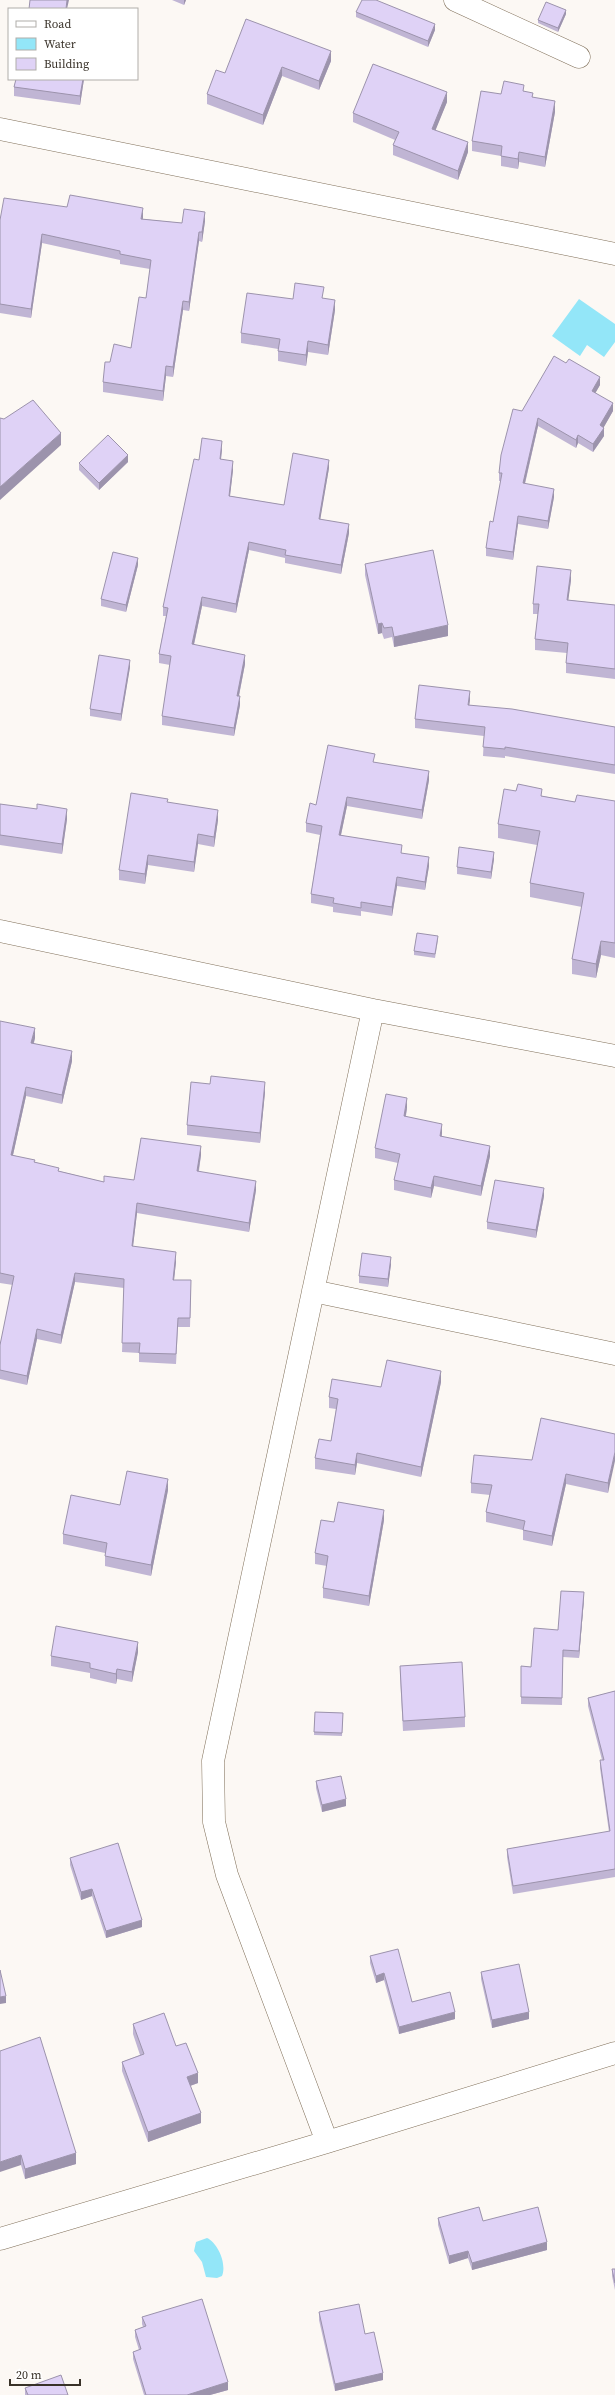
<svg xmlns="http://www.w3.org/2000/svg" width="615" height="2395" font-family="'Source Serif 4',serif">
	<style>
		.water { fill: #93e6f8 }
		.lines { fill: none; stroke-linecap: round; stroke-linejoin: round }
		.street-casing { stroke: #80705a; stroke-width: 23 }
		.street { stroke: #fff; stroke-width: 22 }
		.wall { fill: #c0b5d4 }
		.shaded-wall { fill: #9c93ac }
		.building { fill: #dfd2f6; stroke: #9c93ac }
	</style>
	<rect width="100%" height="100%" fill="#fcf8f4"/>
	<path class="water" d="M 579,299 L 615,324 L 615,342 L 604,357 L 587,345 L 580,356 L 552,336 Z
		M 207,2238 C 218,2243 227,2264 222,2276 L 217,2278 L 206,2277 L 202,2262 L 194,2251 L 196,2242 Z"/>
	<g class="lines">
		<g class="street-casing">
			<path id="street" d="M 455,0 L 579,57
				M 0,129 L 615,254
				M 0,931 L 373,1010 L 615,1056
				M 313,1291 L 615,1354
				M 327,2142 L 227,1875 L 214,1822 L 213,1761 L 373,1010
				M 0,2239 L 327,2142 L 615,2053"/>
		</g>
		<use href="#street" class="street"/>
	</g>
	<path class="wall" d="M 172,0 L 186,0 L 184,5 Z
		M 356,12 L 435,30 L 428,47 L 356,17 Z
		M 566,14 L 558,32 L 538,23 L 538,20 Z
		M 331,61 L 319,90 L 282,76 L 263,125 L 207,104 L 207,94 L 225,73 Z
		M 16,79 L 84,79 L 80,105 L 14,96 L 14,87 Z
		M 524,91 L 533,97 L 555,112 L 545,167 L 519,162 L 518,169 L 501,166 L 501,156 L 472,151 L 472,141 L 501,94 Z
		M 447,102 L 435,130 L 468,152 L 458,180 L 393,155 L 393,145 L 395,140 L 353,122 L 353,113 Z
		M 143,219 L 182,223 L 205,221 L 202,242 L 199,241 L 189,311 L 183,310 L 173,377 L 166,376 L 163,401 L 103,392 L 103,382 L 110,362 L 131,348 L 146,298 L 150,269 L 120,264 L 120,260 L 42,243 L 31,318 L 0,313 L 0,220 Z
		M 323,298 L 335,310 L 328,355 L 308,352 L 306,366 L 278,361 L 278,349 L 241,343 L 241,333 L 293,299 Z
		M 566,363 L 600,385 L 595,393 L 613,411 L 603,428 L 604,436 L 593,452 L 578,443 L 576,448 L 538,426 L 525,484 L 554,497 L 548,529 L 518,524 L 513,560 L 486,556 L 486,548 L 493,522 L 501,481 L 499,481 L 499,473 L 522,411 Z
		M 222,449 L 221,459 L 233,470 L 230,496 L 284,505 L 329,468 L 320,519 L 349,533 L 341,574 L 285,563 L 285,558 L 249,550 L 236,613 L 202,606 L 194,645 L 245,664 L 239,696 L 240,705 L 234,736 L 162,725 L 162,716 L 170,665 L 159,663 L 159,654 L 166,616 L 163,616 L 163,607 L 199,460 Z
		M 128,462 L 99,490 L 79,470 L 79,463 Z
		M 365,564 L 448,636 L 394,647 L 392,637 L 384,639 L 382,633 L 378,634 L 365,575 Z
		M 138,565 L 126,612 L 101,606 L 101,599 Z
		M 571,580 L 568,600 L 615,605 L 615,679 L 566,673 L 566,663 L 567,653 L 535,650 L 535,639 L 538,614 L 533,614 L 533,604 Z
		M 130,667 L 121,721 L 90,716 L 90,709 Z
		M 470,700 L 469,705 L 615,727 L 615,774 L 505,756 L 505,758 L 483,756 L 484,736 L 415,728 L 415,719 Z
		M 375,762 L 429,780 L 422,819 L 347,806 L 341,835 L 402,853 L 429,866 L 425,890 L 397,886 L 392,916 L 361,911 L 361,916 L 333,912 L 333,907 L 311,903 L 311,894 L 320,835 L 306,832 L 306,823 L 316,805 Z
		M 516,791 L 575,802 L 615,801 L 615,958 L 601,955 L 596,978 L 572,974 L 572,959 L 582,907 L 530,897 L 530,883 L 537,845 L 498,838 L 498,824 Z
		M 168,802 L 218,820 L 214,847 L 198,844 L 194,872 L 148,865 L 145,884 L 119,880 L 119,870 Z
		M 0,804 L 67,819 L 62,854 L 0,845 Z
		M 494,859 L 491,879 L 457,874 L 457,867 Z
		M 438,940 L 435,958 L 414,955 L 414,951 Z
		M 0,1021 L 35,1038 L 34,1043 L 72,1061 L 62,1104 L 26,1096 L 13,1155 L 35,1162 L 59,1171 L 104,1182 L 134,1180 L 201,1155 L 199,1171 L 256,1190 L 249,1232 L 137,1213 L 133,1246 L 176,1262 L 174,1280 L 191,1290 L 190,1327 L 178,1327 L 176,1364 L 139,1362 L 139,1353 L 122,1352 L 124,1288 L 75,1282 L 61,1344 L 37,1339 L 27,1385 L 0,1379 L 0,1345 L 13,1285 L 0,1283 Z
		M 210,1084 L 265,1092 L 260,1143 L 187,1135 L 187,1125 Z
		M 407,1108 L 406,1116 L 442,1133 L 442,1136 L 490,1156 L 481,1196 L 434,1186 L 431,1198 L 394,1190 L 394,1180 L 398,1163 L 375,1158 L 375,1148 Z
		M 544,1196 L 536,1238 L 487,1229 L 487,1222 Z
		M 391,1264 L 388,1287 L 359,1283 L 359,1276 Z
		M 441,1382 L 421,1477 L 357,1463 L 355,1475 L 315,1469 L 315,1458 L 331,1441 L 336,1409 L 329,1408 L 329,1397 L 381,1387 Z
		M 615,1434 L 608,1493 L 566,1484 L 552,1546 L 523,1540 L 523,1530 L 486,1522 L 486,1512 L 490,1495 L 471,1493 L 471,1483 L 532,1460 Z
		M 168,1490 L 151,1576 L 105,1566 L 105,1553 L 63,1544 L 63,1534 L 120,1505 Z
		M 384,1520 L 369,1606 L 323,1598 L 323,1588 L 327,1566 L 315,1564 L 315,1553 L 334,1522 Z
		M 584,1599 L 579,1658 L 563,1657 L 562,1705 L 521,1704 L 521,1666 L 531,1667 L 558,1630 Z
		M 138,1652 L 132,1682 L 117,1679 L 116,1684 L 90,1678 L 90,1673 L 51,1666 L 51,1656 Z
		M 400,1666 L 465,1717 L 465,1727 L 403,1731 L 400,1676 Z
		M 615,1691 L 615,1877 L 513,1894 L 507,1857 L 507,1849 L 609,1832 L 600,1768 L 600,1760 L 602,1760 L 588,1706 L 588,1698 Z
		M 315,1712 L 343,1713 L 342,1736 L 314,1735 Z
		M 316,1781 L 346,1806 L 322,1812 L 316,1788 Z
		M 70,1858 L 142,1927 L 106,1938 L 92,1896 L 81,1900 L 70,1865 Z
		M 370,1956 L 412,2002 L 455,2019 L 399,2034 L 384,1980 L 376,1983 L 370,1963 Z
		M 481,1972 L 529,2019 L 492,2028 L 481,1979 Z
		M 133,2024 L 176,2046 L 198,2083 L 190,2086 L 201,2123 L 148,2142 L 122,2071 L 122,2062 L 140,2055 L 133,2034 Z
		M 0,2051 L 76,2164 L 25,2179 L 21,2165 Z
		M 438,2218 L 483,2221 L 547,2250 L 472,2270 L 468,2258 L 449,2264 L 438,2225 Z
		M 612,2269 L 615,2269 L 615,2290 L 612,2276 Z
		M 319,2312 L 365,2334 L 383,2380 L 335,2391 L 319,2320 Z
		M 142,2317 L 228,2390 L 210,2395 L 144,2395 L 133,2359 L 133,2352 L 139,2350 L 135,2337 L 135,2330 L 143,2327 L 142,2324 Z
		M 25,2388 L 68,2395 L 25,2395 Z"/>
	<path class="shaded-wall" d="M 67,0 L 69,0 L 67,9 L 66,9 Z
		M 184,0 L 186,0 L 184,5 Z
		M 566,10 L 566,14 L 558,32 L 558,28 Z
		M 435,24 L 435,30 L 428,47 L 428,41 Z
		M 331,51 L 331,61 L 319,90 L 319,81 Z
		M 282,67 L 282,76 L 263,125 L 263,115 Z
		M 83,79 L 84,79 L 80,105 L 80,96 Z
		M 447,92 L 447,102 L 432,139 L 432,129 Z
		M 555,101 L 555,112 L 545,167 L 545,157 Z
		M 468,142 L 468,152 L 458,180 L 458,171 Z
		M 519,152 L 519,162 L 518,169 L 518,159 Z
		M 143,208 L 143,218 L 141,228 L 141,219 Z
		M 205,212 L 205,221 L 202,242 L 202,232 Z
		M 199,232 L 199,241 L 189,311 L 189,302 Z
		M 42,234 L 42,243 L 31,318 L 31,309 Z
		M 335,300 L 335,310 L 328,355 L 328,345 Z
		M 183,301 L 183,310 L 173,377 L 173,367 Z
		M 308,341 L 308,352 L 306,366 L 306,355 Z
		M 166,366 L 166,376 L 163,401 L 163,391 Z
		M 600,377 L 600,385 L 592,399 L 592,391 Z
		M 613,403 L 613,411 L 600,434 L 600,425 Z
		M 538,418 L 538,426 L 523,491 L 523,483 Z
		M 604,428 L 604,436 L 593,452 L 593,444 Z
		M 61,433 L 61,445 L 0,500 L 0,487 Z
		M 578,435 L 578,443 L 576,448 L 576,440 Z
		M 222,441 L 222,449 L 220,468 L 220,459 Z
		M 128,455 L 128,462 L 99,490 L 99,483 Z
		M 329,460 L 329,468 L 319,527 L 319,519 Z
		M 233,461 L 233,470 L 229,504 L 229,496 Z
		M 554,489 L 554,497 L 548,529 L 548,521 Z
		M 518,516 L 518,524 L 513,560 L 513,552 Z
		M 349,524 L 349,533 L 341,574 L 341,565 Z
		M 249,542 L 249,550 L 236,613 L 236,604 Z
		M 138,558 L 138,565 L 126,612 L 126,605 Z
		M 571,570 L 571,580 L 567,610 L 567,600 Z
		M 202,597 L 202,606 L 192,653 L 192,644 Z
		M 382,623 L 382,633 L 378,634 L 378,624 Z
		M 448,625 L 448,636 L 394,647 L 394,637 Z
		M 245,655 L 245,664 L 237,705 L 237,696 Z
		M 130,660 L 130,667 L 121,721 L 121,714 Z
		M 470,691 L 470,700 L 468,714 L 468,705 Z
		M 240,696 L 240,705 L 234,736 L 234,728 Z
		M 429,771 L 429,780 L 422,819 L 422,810 Z
		M 347,797 L 347,806 L 339,844 L 339,835 Z
		M 67,809 L 67,819 L 62,854 L 62,844 Z
		M 218,810 L 218,820 L 214,847 L 214,837 Z
		M 198,834 L 198,844 L 194,872 L 194,862 Z
		M 494,852 L 494,859 L 491,879 L 491,872 Z
		M 148,855 L 148,865 L 145,884 L 145,874 Z
		M 429,857 L 429,866 L 425,890 L 425,882 Z
		M 397,877 L 397,886 L 392,916 L 392,907 Z
		M 601,941 L 601,955 L 596,978 L 596,964 Z
		M 35,1028 L 35,1038 L 31,1052 L 31,1043 Z
		M 72,1051 L 72,1061 L 62,1104 L 62,1095 Z
		M 265,1082 L 265,1092 L 260,1143 L 260,1133 Z
		M 26,1087 L 26,1096 L 11,1164 L 11,1155 Z
		M 407,1098 L 407,1108 L 404,1125 L 404,1116 Z
		M 442,1124 L 442,1133 L 440,1145 L 440,1136 Z
		M 201,1146 L 201,1155 L 197,1180 L 197,1171 Z
		M 490,1146 L 490,1156 L 481,1196 L 481,1186 Z
		M 434,1176 L 434,1186 L 431,1198 L 431,1188 Z
		M 256,1181 L 256,1190 L 249,1232 L 249,1223 Z
		M 544,1188 L 544,1196 L 536,1238 L 536,1230 Z
		M 137,1203 L 137,1213 L 132,1255 L 132,1246 Z
		M 176,1252 L 176,1262 L 173,1289 L 173,1280 Z
		M 391,1257 L 391,1264 L 388,1287 L 388,1279 Z
		M 75,1273 L 75,1282 L 61,1344 L 61,1335 Z
		M 37,1329 L 37,1339 L 27,1385 L 27,1376 Z
		M 441,1371 L 441,1382 L 421,1477 L 421,1467 Z
		M 615,1452 L 615,1461 L 608,1493 L 608,1483 Z
		M 357,1453 L 357,1463 L 355,1475 L 355,1465 Z
		M 566,1474 L 566,1484 L 552,1546 L 552,1536 Z
		M 168,1479 L 168,1490 L 151,1576 L 151,1565 Z
		M 384,1510 L 384,1520 L 369,1606 L 369,1596 Z
		M 584,1592 L 584,1599 L 579,1658 L 579,1651 Z
		M 138,1642 L 138,1652 L 132,1682 L 132,1672 Z
		M 117,1669 L 117,1679 L 116,1684 L 116,1674 Z
		M 346,1799 L 346,1806 L 322,1812 L 322,1805 Z
		M 92,1889 L 92,1896 L 81,1900 L 81,1892 Z
		M 142,1920 L 142,1927 L 106,1938 L 106,1931 Z
		M 384,1973 L 384,1980 L 376,1983 L 376,1976 Z
		M 6,1996 L 6,2003 L 0,2004 L 0,1997 Z
		M 455,2012 L 455,2019 L 399,2034 L 399,2027 Z
		M 529,2012 L 529,2019 L 492,2028 L 492,2020 Z
		M 198,2073 L 198,2083 L 187,2087 L 187,2077 Z
		M 201,2113 L 201,2123 L 148,2142 L 148,2132 Z
		M 76,2153 L 76,2164 L 25,2179 L 25,2169 Z
		M 21,2155 L 21,2165 L 0,2172 L 0,2162 Z
		M 547,2242 L 547,2250 L 472,2270 L 472,2263 Z
		M 468,2251 L 468,2258 L 449,2264 L 449,2256 Z
		M 383,2373 L 383,2380 L 335,2391 L 335,2384 Z
		M 228,2382 L 228,2390 L 210,2395 L 187,2395 Z"/>
	<path class="building" d="M 30,0 L 67,0 L 66,9 L 29,9 Z
		M 362,0 L 376,0 L 435,24 L 428,41 L 356,12 Z
		M 546,2 L 566,10 L 558,28 L 538,20 Z
		M 246,19 L 331,51 L 319,81 L 282,67 L 263,115 L 207,94 L 216,70 L 225,73 Z
		M 373,64 L 447,92 L 432,129 L 468,142 L 458,171 L 393,145 L 399,132 L 353,113 Z
		M 16,79 L 83,79 L 80,96 L 14,87 Z
		M 504,81 L 524,85 L 523,91 L 533,93 L 532,97 L 555,101 L 545,157 L 519,152 L 518,159 L 501,156 L 502,146 L 472,141 L 481,91 L 501,94 Z
		M 70,195 L 143,208 L 141,219 L 182,223 L 184,209 L 205,212 L 202,232 L 199,232 L 189,302 L 183,301 L 173,367 L 166,366 L 163,391 L 103,382 L 105,362 L 110,362 L 114,344 L 131,348 L 139,297 L 146,298 L 151,260 L 120,254 L 120,251 L 42,234 L 31,309 L 0,304 L 0,220 L 4,198 L 67,207 Z
		M 295,283 L 324,287 L 322,298 L 335,300 L 328,345 L 308,341 L 306,355 L 278,351 L 280,339 L 241,333 L 247,293 L 293,299 Z
		M 554,356 L 566,363 L 569,359 L 600,377 L 592,391 L 613,403 L 600,425 L 604,428 L 593,444 L 578,435 L 576,440 L 538,418 L 523,483 L 554,489 L 548,521 L 518,516 L 513,552 L 486,548 L 490,521 L 493,522 L 502,473 L 499,473 L 501,455 L 513,409 L 522,411 Z
		M 33,400 L 61,433 L 0,487 L 0,418 L 4,419 Z
		M 108,435 L 128,455 L 99,483 L 79,463 Z
		M 202,438 L 222,441 L 220,459 L 233,461 L 229,496 L 284,505 L 293,453 L 329,460 L 319,519 L 349,524 L 341,565 L 285,555 L 286,550 L 249,542 L 236,604 L 202,597 L 192,644 L 245,655 L 237,696 L 240,696 L 234,728 L 162,716 L 171,656 L 159,654 L 168,608 L 163,607 L 194,459 L 199,460 Z
		M 433,550 L 448,625 L 394,637 L 392,627 L 384,628 L 382,623 L 378,624 L 365,564 Z
		M 113,552 L 138,558 L 126,605 L 101,599 Z
		M 537,566 L 571,570 L 567,600 L 615,605 L 615,669 L 566,663 L 568,643 L 535,639 L 539,604 L 533,604 Z
		M 99,655 L 130,660 L 121,714 L 90,709 Z
		M 419,685 L 470,691 L 468,705 L 512,709 L 615,727 L 615,765 L 505,747 L 505,749 L 483,747 L 485,727 L 415,719 Z
		M 328,745 L 375,754 L 373,762 L 429,771 L 422,810 L 347,797 L 339,835 L 402,845 L 401,853 L 429,857 L 425,882 L 397,877 L 392,907 L 361,902 L 361,908 L 333,903 L 334,898 L 311,894 L 322,826 L 306,823 L 310,803 L 316,805 Z
		M 518,784 L 542,789 L 541,796 L 575,802 L 577,795 L 615,801 L 615,943 L 601,941 L 596,964 L 572,959 L 584,893 L 530,883 L 540,831 L 498,824 L 504,789 L 516,791 Z
		M 131,793 L 168,799 L 167,802 L 218,810 L 214,837 L 198,834 L 194,862 L 148,855 L 145,874 L 119,870 Z
		M 0,804 L 37,809 L 37,804 L 67,809 L 62,844 L 0,835 Z
		M 459,847 L 494,852 L 491,872 L 457,867 Z
		M 417,933 L 438,936 L 435,954 L 414,951 Z
		M 0,1021 L 35,1028 L 31,1043 L 72,1051 L 62,1095 L 26,1087 L 11,1155 L 35,1160 L 34,1162 L 59,1168 L 58,1171 L 104,1182 L 104,1176 L 134,1180 L 141,1138 L 201,1146 L 197,1171 L 256,1181 L 249,1223 L 137,1203 L 132,1246 L 176,1252 L 173,1280 L 191,1280 L 190,1318 L 178,1318 L 176,1354 L 139,1353 L 140,1343 L 122,1343 L 124,1279 L 75,1273 L 61,1335 L 37,1329 L 27,1376 L 0,1370 L 0,1345 L 14,1276 L 0,1273 Z
		M 211,1076 L 265,1082 L 260,1133 L 187,1125 L 191,1082 L 210,1084 Z
		M 386,1094 L 407,1098 L 404,1116 L 442,1124 L 440,1136 L 490,1146 L 481,1186 L 434,1176 L 431,1188 L 394,1180 L 400,1154 L 375,1148 Z
		M 495,1180 L 544,1188 L 536,1230 L 487,1222 Z
		M 362,1253 L 391,1257 L 388,1279 L 359,1276 Z
		M 387,1360 L 441,1371 L 421,1467 L 357,1453 L 355,1465 L 315,1458 L 319,1439 L 331,1441 L 338,1399 L 329,1397 L 332,1379 L 381,1387 Z
		M 541,1418 L 615,1434 L 615,1452 L 608,1483 L 566,1474 L 552,1536 L 523,1530 L 525,1521 L 486,1512 L 492,1485 L 471,1483 L 474,1455 L 532,1460 Z
		M 127,1471 L 168,1479 L 151,1565 L 105,1556 L 107,1543 L 63,1534 L 71,1495 L 120,1505 Z
		M 338,1502 L 384,1510 L 369,1596 L 323,1588 L 328,1556 L 315,1553 L 321,1520 L 334,1522 Z
		M 561,1591 L 584,1592 L 579,1651 L 563,1650 L 562,1698 L 521,1697 L 521,1666 L 531,1667 L 534,1628 L 558,1630 Z
		M 56,1626 L 138,1642 L 132,1672 L 117,1669 L 116,1674 L 90,1668 L 90,1663 L 51,1656 Z
		M 462,1662 L 465,1717 L 403,1721 L 400,1666 Z
		M 615,1691 L 615,1869 L 513,1886 L 507,1849 L 610,1831 L 600,1760 L 604,1760 L 588,1698 Z
		M 315,1712 L 343,1713 L 342,1733 L 314,1732 Z
		M 341,1776 L 346,1799 L 322,1805 L 316,1781 Z
		M 118,1843 L 142,1920 L 106,1931 L 92,1889 L 81,1892 L 70,1858 Z
		M 398,1949 L 412,2002 L 450,1992 L 455,2012 L 399,2027 L 384,1973 L 376,1976 L 370,1956 Z
		M 519,1964 L 529,2012 L 492,2020 L 481,1972 Z
		M 0,1970 L 6,1996 L 0,1997 Z
		M 164,2013 L 176,2046 L 186,2043 L 198,2073 L 187,2077 L 201,2113 L 148,2132 L 122,2062 L 144,2054 L 133,2024 Z
		M 40,2037 L 76,2153 L 25,2169 L 21,2155 L 0,2162 L 0,2051 Z
		M 479,2207 L 483,2221 L 538,2207 L 547,2242 L 472,2263 L 468,2251 L 449,2256 L 438,2218 Z
		M 612,2269 L 615,2269 L 615,2283 Z
		M 202,2299 L 228,2382 L 187,2395 L 146,2395 L 133,2352 L 141,2349 L 135,2330 L 146,2326 L 142,2317 Z
		M 359,2304 L 365,2334 L 374,2332 L 383,2373 L 335,2384 L 319,2312 Z
		M 61,2375 L 68,2395 L 28,2395 L 25,2388 Z"/>
	<rect x="8" y="8" width="130" height="72" fill="#ffffff" stroke="#b0ada9"/>
	<rect x="16" y="21" width="20" height="6" fill="#ffffff" stroke="#b0ada9"/>
	<text x="44" y="28" font-size="12" fill="#393229">Road</text>
	<rect x="16" y="38" width="20" height="12" fill="#93e6f8" stroke="#b0ada9"/>
	<text x="44" y="48" font-size="12" fill="#393229">Water</text>
	<rect x="16" y="58" width="20" height="12" fill="#dfd2f6" stroke="#b0ada9"/>
	<text x="44" y="68" font-size="12" fill="#393229">Building</text>
	<path d="M10 2379v6h70v-6" fill="none" stroke="#393229" stroke-width="2"/>
	<text x="16" y="2379" font-size="12" fill="#393229" stroke="#ffffff" stroke-width="3" paint-order="stroke">20 m</text>
</svg>
